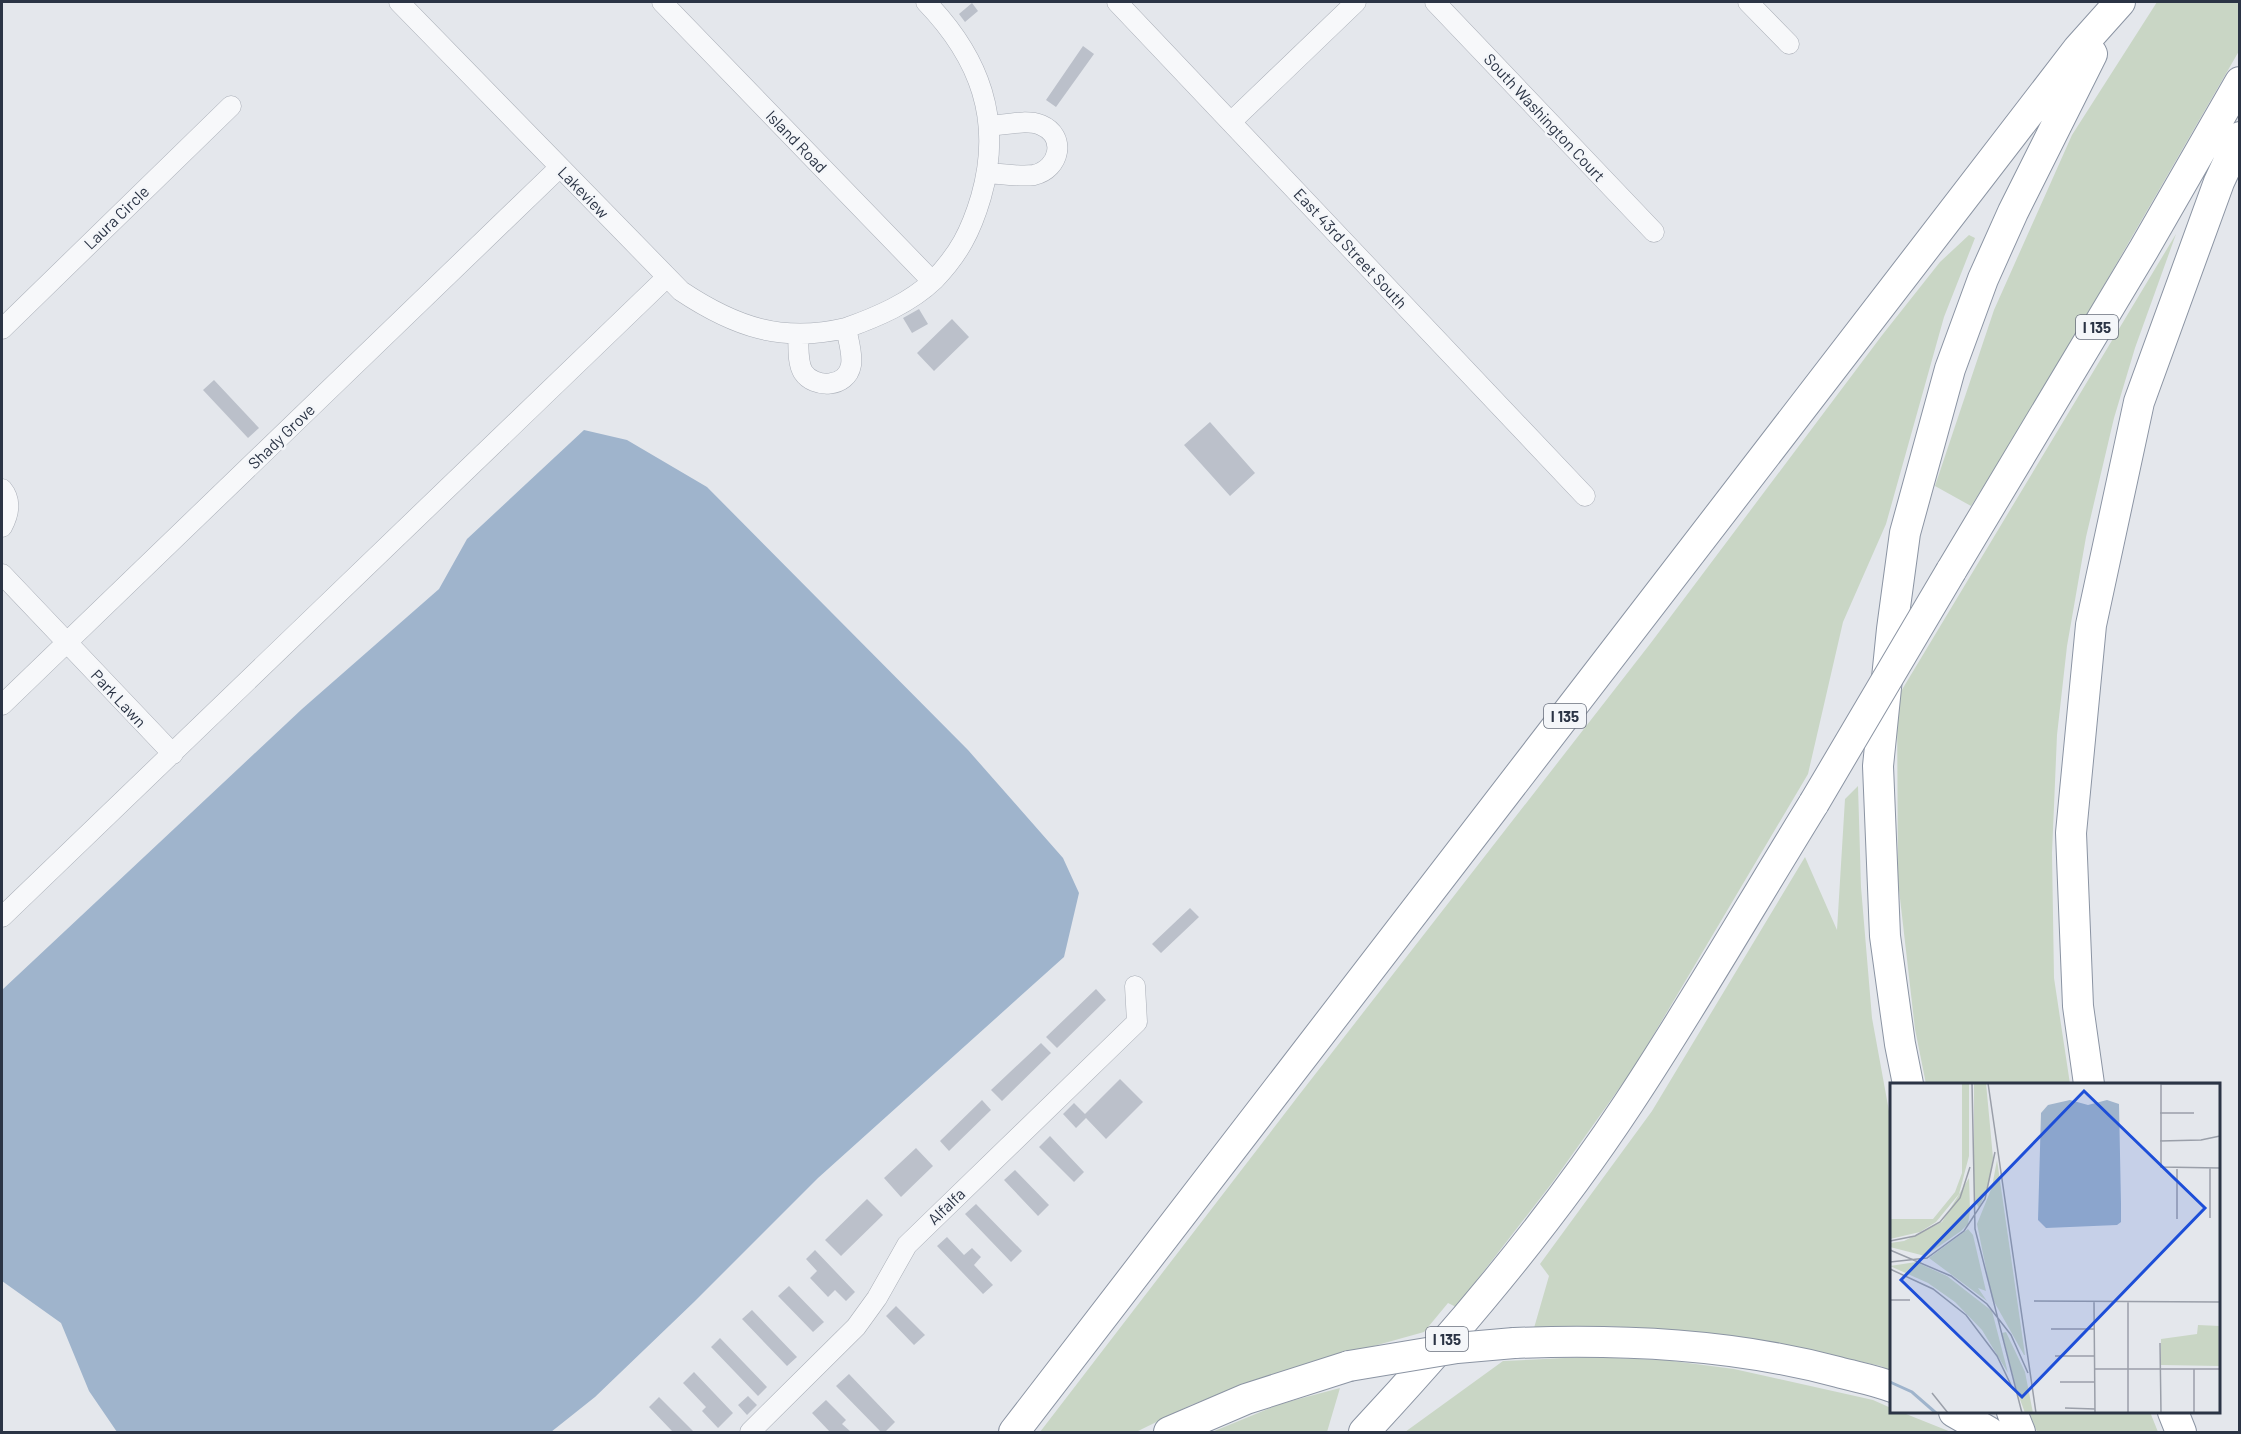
<svg xmlns="http://www.w3.org/2000/svg" width="2241" height="1434" font-family="Barlow,sans-serif">
	<style>
		.grass { fill: #c9d6c5 }
		.water { fill: #9fb4cc }
		.building { fill: #bbc0ca }
		.lines { fill: none; stroke-linecap: round; stroke-linejoin: round }
		.minor-casing { stroke: #a9aeb7; stroke-width: 21 }
		.highway-casing { stroke: #8b94a3; stroke-width: 32 }
		.minor { stroke: #f7f8fa; stroke-width: 20 }
		.highway { stroke: #fff; stroke-width: 30 }
		.highway-bridge-casing { stroke: #8b94a3; stroke-width: 32; stroke-linecap: butt }
		.highway-bridge { stroke: #fff; stroke-width: 30 }
		.labels { text-anchor: middle; dominant-baseline: central; stroke-width: 5; stroke-linejoin: round; paint-order: stroke }
		.shield { fill: #f4f6f9; stroke: #676e7b; stroke-width: 1.5 }
		.shield-label { font-size: 15px; font-weight: bold; fill: #2b3445 }
		.street-label { font-size: 16px; fill: #2b3445; stroke: #f4f6f9 }
		.inset-river { fill: none; stroke: #9fb4cc; stroke-width: 3 }
		.inset-road { fill: none; stroke: #9a9fa9; stroke-width: 1.5 }
		.view { fill: #1d4ed8; fill-opacity: 0.15; stroke: #1d4ed8; stroke-width: 3 }
		.inset-edge { fill: none; stroke: #2b3445; stroke-width: 3 }
	</style>
	<rect width="100%" height="100%" fill="#e4e7ec"/>
	<path class="grass" d="M 2157,2 L 2239,2 L 2239,51 L 2031,412 L 1971,506 L 1935,486 L 1994,310 L 2072,135 Z
		M 2176,234 L 2135,348 L 2114,418 L 2086,537 L 2067,646 L 2057,735 L 2052,853 L 2054,978 L 2070,1084 L 1926,1084 L 1915,1029 L 1898,881 L 1897,698 Z
		M 1969,235 L 1975,238 L 1944,317 L 1886,524 L 1843,622 L 1808,774 L 1635,1066 L 1552,1183 L 1456,1307 L 1448,1303 L 1424,1332 L 1270,1375 L 1191,1405 L 1136,1432 L 1040,1432 L 1299,1095 L 1650,644 L 1883,334 L 1940,262 Z
		M 1858,786 L 1861,887 L 1872,1018 L 1891,1122 L 1891,1371 L 1881,1366 C 1767,1342 1651,1319 1534,1328 L 1549,1276 L 1540,1264 L 1652,1111 L 1805,857 L 1837,930 L 1845,799 Z
		M 1585,1357 L 1665,1360 L 1734,1369 L 1873,1400 L 1891,1408 L 1892,1412 L 1901,1412 L 1951,1432 L 1405,1432 L 1503,1361 Z
		M 1340,1388 L 1327,1432 L 1212,1432 L 1280,1404 Z
		M 2029,1412 L 2150,1412 L 2158,1432 L 2037,1432 Z"/>
	<path class="water" d="M 584,430 L 627,440 L 707,487 L 968,750 L 1063,858 L 1079,893 L 1064,957 L 818,1178 L 694,1302 L 595,1397 L 551,1432 L 117,1432 L 89,1391 L 61,1323 L 2,1281 L 2,990 L 302,709 L 439,589 L 467,539 Z"/>
	<path class="building" d="M 972,3 L 978,11 L 965,22 L 959,14 Z
		M 1083,46 L 1094,54 L 1056,107 L 1046,100 Z
		M 919,309 L 928,324 L 912,333 L 903,318 Z
		M 952,319 L 969,337 L 934,371 L 917,353 Z
		M 214,380 L 259,428 L 248,438 L 203,390 Z
		M 1210,422 L 1255,473 L 1230,496 L 1184,445 Z
		M 1190,908 L 1199,917 L 1161,953 L 1152,944 Z
		M 1096,989 L 1106,1000 L 1057,1048 L 1046,1037 Z
		M 1041,1043 L 1051,1053 L 1002,1101 L 991,1090 Z
		M 1120,1079 L 1143,1102 L 1106,1139 L 1086,1118 L 1076,1128 L 1063,1114 L 1074,1103 L 1085,1114 Z
		M 982,1100 L 991,1110 L 949,1151 L 940,1141 Z
		M 1050,1136 L 1084,1172 L 1074,1182 L 1039,1147 Z
		M 916,1148 L 933,1166 L 901,1197 L 884,1178 Z
		M 1015,1170 L 1049,1205 L 1038,1216 L 1004,1180 Z
		M 867,1199 L 883,1215 L 841,1256 L 825,1240 Z
		M 976,1204 L 1022,1251 L 1011,1262 L 965,1214 Z
		M 947,1237 L 964,1255 L 972,1248 L 981,1257 L 974,1265 L 993,1285 L 983,1294 L 937,1246 Z
		M 815,1250 L 855,1292 L 846,1301 L 835,1290 L 828,1297 L 810,1278 L 817,1271 L 806,1259 Z
		M 789,1286 L 824,1322 L 813,1332 L 778,1296 Z
		M 896,1306 L 925,1335 L 914,1345 L 886,1316 Z
		M 752,1310 L 797,1357 L 787,1366 L 742,1319 Z
		M 720,1338 L 767,1387 L 758,1396 L 711,1347 Z
		M 694,1372 L 733,1413 L 718,1428 L 702,1411 L 706,1407 L 683,1383 Z
		M 849,1374 L 895,1422 L 885,1432 L 881,1432 L 836,1386 Z
		M 748,1396 L 757,1405 L 747,1415 L 738,1405 Z
		M 659,1397 L 694,1432 L 670,1432 L 672,1431 L 649,1407 Z
		M 826,1400 L 846,1420 L 842,1424 L 851,1432 L 830,1432 L 812,1413 Z"/>
	<g class="lines">
		<g class="minor-casing">
			<path id="minor" d="M 399,2 L 681,291 C 735,327 782,343 846,328
				M 662,2 L 932,281
				M 1117,2 L 1585,496
				M 1435,2 L 1654,232
				M 1748,2 L 1789,44
				M 1232,121 L 1356,2
				M 988,173 C 1002,174 1020,177 1034,175 C 1060,169 1067,136 1041,125 C 1026,119 1005,125 990,126
				M 2,329 L 231,106
				M 798,335 C 799,346 797,362 803,372 C 814,389 847,388 851,365 C 853,354 848,339 846,328 C 877,317 910,303 934,280 C 959,254 971,231 981,197 C 1003,120 980,58 926,2
				M 2,489 C 12,501 9,514 2,527
				M 2,574 L 173,754
				M 2,705 L 560,167
				M 2,917 L 667,277
				M 750,1432 L 856,1327 L 877,1298 L 907,1245 L 1137,1022 L 1135,986"/>
		</g>
		<g class="highway-casing">
			<path id="highway" d="M 1951,571 L 2144,249 L 2240,82
				M 1908,1084 L 1900,1044 L 1885,936 L 1878,766 L 1892,629 L 1905,533 L 1950,369 L 1983,279 L 2013,212 L 2092,54
				M 2089,1084 L 2078,1006 L 2071,833 L 2091,625 L 2139,402 L 2219,182 L 2240,137
				M 1514,1343 C 1623,1339 1733,1344 1838,1372 C 1856,1377 1875,1380 1892,1387
				M 1954,1412 L 1989,1432
				M 2012,1412 L 2020,1432
				M 2173,1412 L 2181,1432
				M 1014,1432 L 2078,49 L 2120,2
				M 1169,1432 L 1246,1399 L 1349,1366
				M 1364,1432 C 1459,1330 1551,1221 1628,1104 C 1693,1006 1752,903 1814,803"/>
		</g>
		<use href="#minor" class="minor"/>
		<use href="#highway" class="highway"/>
		<g class="highway-bridge-casing">
			<path id="highway-bridge" d="M 1814,803 L 1951,571
				M 1349,1366 L 1457,1348 L 1514,1343"/>
		</g>
		<use href="#highway-bridge" class="highway-bridge"/>
	</g>
	<g class="labels">
		<g class="shield">
			<rect x="2076" y="315" width="42" height="24" rx="4.5"/>
			<rect x="1544" y="704" width="42" height="24" rx="4.5"/>
			<rect x="1426" y="1327" width="42" height="24" rx="4.5"/>
		</g>
		<g class="shield-label">
			<text x="2097" y="327">I 135</text>
			<text x="1565" y="716">I 135</text>
			<text x="1447" y="1339">I 135</text>
		</g>
		<g class="street-label">
			<text transform="translate(1545 117) rotate(47)">South Washington Court</text>
			<text transform="translate(797 141) rotate(46)">Island Road</text>
			<text transform="translate(584 192) rotate(46)">Lakeview</text>
			<text transform="translate(116 217) rotate(-44)">Laura Circle</text>
			<text transform="translate(1351 248) rotate(47)">East 43rd Street South</text>
			<text transform="translate(281 436) rotate(-44)">Shady Grove</text>
			<text transform="translate(119 698) rotate(47)">Park Lawn</text>
			<text transform="translate(946 1206) rotate(-44)">Alfalfa</text>
		</g>
	</g>
	<g transform="translate(1890 1083)">
		<rect width="330" height="330" fill="#e4e7ec"/>
		<path d="M 72,0 L 79,0 L 79,73 L 69,111 L 46,139 L 30,149 L 0,156 L 0,136 L 43,136 L 65,109 L 72,90 ZM 96,0 L 103,75 L 98,104 L 89,125 L 84,116 L 84,1 ZM 107,77 L 135,272 L 134,272 L 102,215 L 87,141 L 102,104 ZM 79,95 L 80,128 L 78,141 L 71,148 L 35,173 L 0,164 L 0,160 L 14,158 L 52,139 ZM 78,146 L 83,152 L 96,208 L 88,205 L 97,218 L 39,175 ZM 26,179 L 57,193 L 102,228 L 118,290 L 92,247 L 65,219 L 38,200 L 0,183 ZM 308,242 L 330,243 L 330,283 L 271,282 L 271,256 L 307,251 ZM 116,249 L 135,289 L 143,330 L 135,330 L 127,308 L 112,250 Z" fill="#c9d6c5"/>
		<path d="M 180,17 L 198,22 L 217,17 L 229,21 L 231,121 L 231,139 L 227,142 L 156,145 L 148,137 L 151,30 L 158,22 Z" fill="#9fb4cc"/>
		<path class="inset-river" d="M 0,299 L 22,309 L 46,330"/>
		<path class="inset-road" d="M 82,0 L 85,146 L 132,330M 98,0 L 146,330M 271,0 L 271,84 L 330,85M 271,1 L 330,1M 270,30 L 304,30M 270,58 L 311,57 L 330,53M 320,85 L 320,135M 287,86 L 287,136M 0,158 L 25,153 L 50,139 L 70,115 L 80,84M 0,167 L 61,193 L 97,221 L 121,252 L 138,290M 0,179 L 37,175 L 74,148 L 95,116 L 105,69M 0,186 L 43,206 L 76,232 L 107,273 L 121,302M 0,217 L 20,217M 144,218 L 330,219M 204,219 L 205,330M 238,219 L 238,330M 161,246 L 204,246M 270,260 L 271,330M 165,273 L 204,273M 204,286 L 330,286M 170,299 L 205,299M 42,310 L 58,330M 175,325 L 205,326M 304,330 L 304,286"/>
		<path class="view" d="M 194,8 L 315,125 L 132,314 L 11,197 Z"/>
		<rect width="330" height="330" class="inset-edge"/>
	</g>
	<rect width="2241" height="1434" fill="none" stroke="#2b3445" stroke-width="6"/>
</svg>
